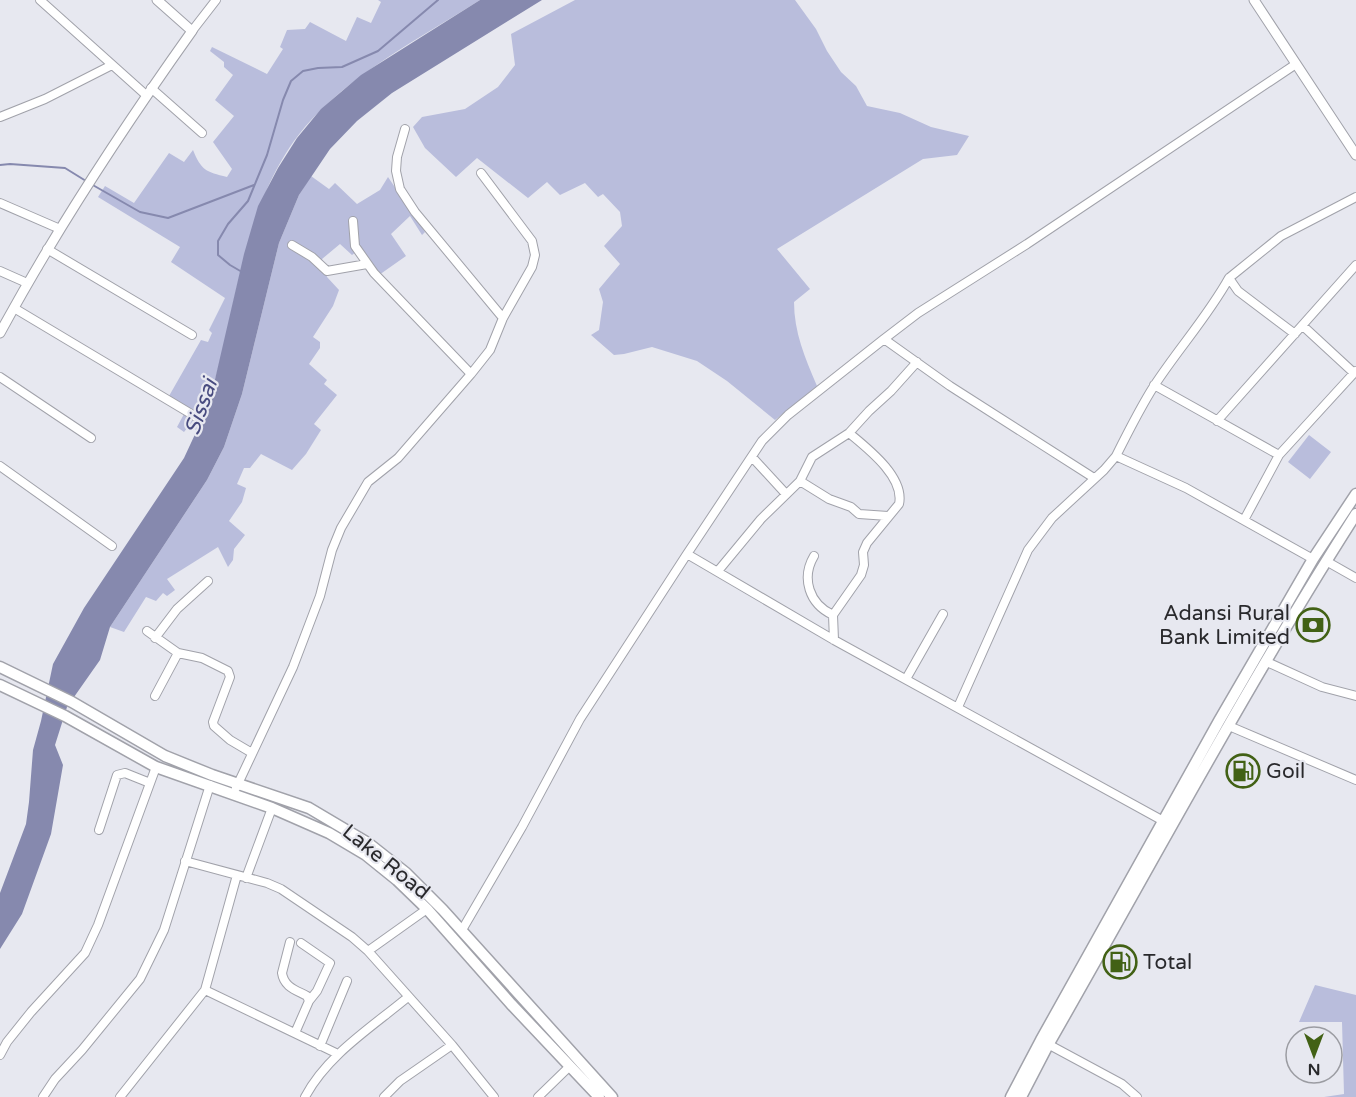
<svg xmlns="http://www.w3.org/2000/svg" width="1356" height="1097" font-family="'Varela Round',sans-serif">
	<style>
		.green { fill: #b9bddc }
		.water { fill: #8689ae }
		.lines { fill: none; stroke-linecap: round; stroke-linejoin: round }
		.stream { stroke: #8689ae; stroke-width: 2 }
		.minor-casing { stroke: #a1a2aa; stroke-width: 10 }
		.tertiary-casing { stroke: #a1a2aa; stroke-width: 11 }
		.secondary-casing { stroke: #a1a2aa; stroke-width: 13 }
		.minor { stroke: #fff; stroke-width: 8 }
		.tertiary { stroke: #fff; stroke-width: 9 }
		.secondary { stroke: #fff; stroke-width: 10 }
		.labels { text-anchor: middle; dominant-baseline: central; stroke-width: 4.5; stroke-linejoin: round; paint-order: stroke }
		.poi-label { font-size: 21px; fill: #29292c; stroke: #e7e8f0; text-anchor: start }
		.street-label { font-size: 21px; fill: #29292c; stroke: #e7e8f0 }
		.water-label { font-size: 22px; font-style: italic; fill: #484b7f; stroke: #e7e8f0 }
	</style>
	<rect width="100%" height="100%" fill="#e7e8f0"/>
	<path class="green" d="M 378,0 L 480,0 C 427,34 369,64 323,108 C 245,181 241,291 213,387 C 209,402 202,416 197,430 L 188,427 L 184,432 L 177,427 L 184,414 L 165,403 L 201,340 L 208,342 L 212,333 L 209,330 L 225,298 L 171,262 L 180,247 L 98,197 L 105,186 L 134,203 L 169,153 L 184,162 L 193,150 C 201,170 206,172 227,177 L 232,169 L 213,142 L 234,116 L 215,100 L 233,75 L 224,67 L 224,62 L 210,51 L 212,47 L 267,74 L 283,49 L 280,47 L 287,30 L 305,29 L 310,22 L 346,41 L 357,17 L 371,23 L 381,2 Z
		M 575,0 L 795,0 L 816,29 L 827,51 L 841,72 L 856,86 L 867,106 L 900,113 L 931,127 L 969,136 L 957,155 L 923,159 L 777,249 L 810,289 L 794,302 C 794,332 805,358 817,386 L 775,420 L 727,381 L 697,361 L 652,347 L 624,354 L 614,355 L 591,335 L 599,330 L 603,302 L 599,289 L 620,264 L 604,246 L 622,226 L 620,212 L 603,194 L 598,197 L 585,183 L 560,195 L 547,182 L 528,198 L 477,158 L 456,177 L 425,148 L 413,127 L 422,117 L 465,109 L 498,87 L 515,65 L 511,34 Z
		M 311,176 L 329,189 L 335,183 L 357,204 L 380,190 L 388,177 L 425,232 L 422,235 L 410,216 L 391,234 L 406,256 L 379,275 L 361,248 L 352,255 L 340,244 L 322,259 L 327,277 L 339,290 L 333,306 L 313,337 L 320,342 L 320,348 L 309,364 L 327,380 L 324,384 L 337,395 L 314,424 L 321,430 L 306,454 L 292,470 L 261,454 L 250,468 L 244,468 L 237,484 L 246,488 L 242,502 L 229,521 L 245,535 L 234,549 L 233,560 L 228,567 L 218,547 L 167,579 L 175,590 L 167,596 L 163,593 L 156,601 L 146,597 L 124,632 L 110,627 L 207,480 L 224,447 L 242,394 L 279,243 L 299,195 Z
		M 1309,435 L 1331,452 L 1310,479 L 1288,462 Z
		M 1315,985 L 1356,995 L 1356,1097 L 1324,1097 L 1344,1094 L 1342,1022 L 1299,1022 Z"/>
	<path class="water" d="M 480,0 L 542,0 L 392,93 L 357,121 L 330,149 L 299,195 L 279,243 L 242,394 L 224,447 L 207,480 L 110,627 L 100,660 L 67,707 L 55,745 L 63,765 L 51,834 L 22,914 L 0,949 L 0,893 L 26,824 L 29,802 L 33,750 L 41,721 L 53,664 L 84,608 L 184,458 L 197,430 L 213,388 L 244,254 L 258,206 L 278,168 L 297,138 L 321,109 L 361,75 Z"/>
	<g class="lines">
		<path class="stream" d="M 0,165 L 10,164 L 65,168 L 86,181
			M 91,184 L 140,212 L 168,218 L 254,185
			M 242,272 L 230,265 L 218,255 L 218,241 L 228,224 L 248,201 L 267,155 L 283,100 L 291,81 L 303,71 L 318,68 L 342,67 L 378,51 L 438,0"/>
		<g class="minor-casing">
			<path id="minor" d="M 40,0 L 146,95
				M 192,31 L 216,0
				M 151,88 L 202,133
				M 0,117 L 45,99 L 112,65
				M 405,129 L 397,157 L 396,171 L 400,189 L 415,212 L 503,318
				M 0,203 L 60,229
				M 292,245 L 312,257 L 327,271 L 367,264
				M 47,249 L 192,335
				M 0,271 L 27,283
				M 1229,278 L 1281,236 L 1356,197
				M 14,308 L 198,418
				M 1303,326 L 1354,373 L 1356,371
				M 471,374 L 490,350 L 503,318 L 532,267 L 535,255 L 532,241 L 481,173
				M 0,377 L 91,438
				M 1154,385 L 1279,455
				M 1217,421 L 1356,265
				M 1116,456 C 1128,432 1140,408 1154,386 C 1178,349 1208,316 1229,278 L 1238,291 L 1295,334
				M 752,457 L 786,494
				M 0,466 L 112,546
				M 1094,478 L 950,386 L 884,339 L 918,313 L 1027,244 L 1296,64
				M 800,481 L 829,499 L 851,507 L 859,514 L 888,516
				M 1244,520 L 1279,455 L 1354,373
				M 687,554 L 762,441 L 788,415 L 884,339
				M 814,556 C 801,578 809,604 833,615
				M 1326,561 L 1356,578
				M 718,571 L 761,519 L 800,481 L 812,457 L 849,433 L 869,411 L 891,391 L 917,362
				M 147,631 L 178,653
				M 155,638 L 177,609 L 208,581
				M 834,640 L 833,615 L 861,575 L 864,565 L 863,552 L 867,543 L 899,504 C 905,477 867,448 849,433
				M 1267,662 L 1322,687 L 1356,696
				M 906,679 L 943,614
				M 155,696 L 178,653 L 202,658 L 228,671 L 230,677 L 213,722 L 214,726 L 230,740 L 252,753
				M 958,707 L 1028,550 L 1052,518 L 1104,470 L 1116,456 L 1186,488 L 1313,559
				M 1229,726 L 1356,780
				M 236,788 L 293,667 L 320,596 L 332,550 L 341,528 L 368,482 L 398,458 L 471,374 L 374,273 L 355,246 L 353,221
				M 99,830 L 117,775 L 125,773 L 150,783
				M 185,861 L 267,883 L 281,889 L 352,937 L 368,951 L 452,1045 L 494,1097
				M 237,875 L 205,990 L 338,1054
				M 246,878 L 272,808
				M 462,930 L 522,827 L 580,719 L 687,554 L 834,640 L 1167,823
				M 290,942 L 282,973 C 284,987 296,990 307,996 L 309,1001 L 295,1033
				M 301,943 L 330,963 L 317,991 L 309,1001
				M 368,951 L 427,909
				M 1044,1042 L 1122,1084 L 1137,1097
				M 320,1046 L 347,981
				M 0,1055 L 7,1042 L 31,1012 L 85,953 L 98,925 L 156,767
				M 43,1097 L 55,1079 L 82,1050 L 140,979 L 164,930 L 210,785
				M 120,1097 L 205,990
				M 305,1097 C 327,1055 372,1027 408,997
				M 384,1097 L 400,1081 L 452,1045
				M 538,1097 L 570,1066"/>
		</g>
		<g class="tertiary-casing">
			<path id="tertiary" d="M 1254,0 L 1356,155
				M 0,333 C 57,228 123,128 192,31 L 157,0"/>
		</g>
		<g class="secondary-casing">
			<path id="secondary" d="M 0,667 L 72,702 L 165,756 L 212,775 L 309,808 L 368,843 L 406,873 L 443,910 L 612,1097
				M 0,685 L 65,716 L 156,767 L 272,808 L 329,833 L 366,855 L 397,880 L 427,909 L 511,1004 L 599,1097
				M 1011,1097 L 1041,1040 L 1219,721 L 1313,559 L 1356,494
				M 1021,1097 L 1048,1045 C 1150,867 1246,686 1356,514"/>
		</g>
		<use href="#minor" class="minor"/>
		<use href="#tertiary" class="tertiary"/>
		<use href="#secondary" class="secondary"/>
	</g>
	<defs>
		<g id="bank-ring" transform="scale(1.725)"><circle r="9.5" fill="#e7e8f0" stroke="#426115" stroke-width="1.5"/><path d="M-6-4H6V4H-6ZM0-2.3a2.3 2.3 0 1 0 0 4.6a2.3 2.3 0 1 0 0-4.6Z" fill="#426115"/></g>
		<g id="fuel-ring" transform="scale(1.725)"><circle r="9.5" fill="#e7e8f0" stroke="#426115" stroke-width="1.5"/><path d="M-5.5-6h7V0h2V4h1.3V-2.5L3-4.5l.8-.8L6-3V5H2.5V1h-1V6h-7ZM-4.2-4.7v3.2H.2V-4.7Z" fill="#426115"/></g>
	</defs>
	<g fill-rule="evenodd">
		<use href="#bank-ring" x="1313" y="625"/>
		<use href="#fuel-ring" x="1243" y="771"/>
		<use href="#fuel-ring" x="1120" y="962"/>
	</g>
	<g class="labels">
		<g class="poi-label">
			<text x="1290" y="613" text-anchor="end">Adansi Rural<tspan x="1290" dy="24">Bank Limited</tspan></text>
			<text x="1266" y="771">Goil</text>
			<text x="1143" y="962">Total</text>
		</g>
		<g class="street-label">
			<text transform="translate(386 862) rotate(39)">Lake Road</text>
		</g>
		<g class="water-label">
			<text transform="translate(201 407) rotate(-70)">Sissai</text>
		</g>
	</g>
	<g transform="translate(1314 1055) rotate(180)"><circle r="28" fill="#e7e8f0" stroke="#9b9ca2" stroke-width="1.5"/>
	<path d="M0-4.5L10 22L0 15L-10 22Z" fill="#426115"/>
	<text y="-9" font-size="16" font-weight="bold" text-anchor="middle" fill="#29292c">N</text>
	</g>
</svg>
